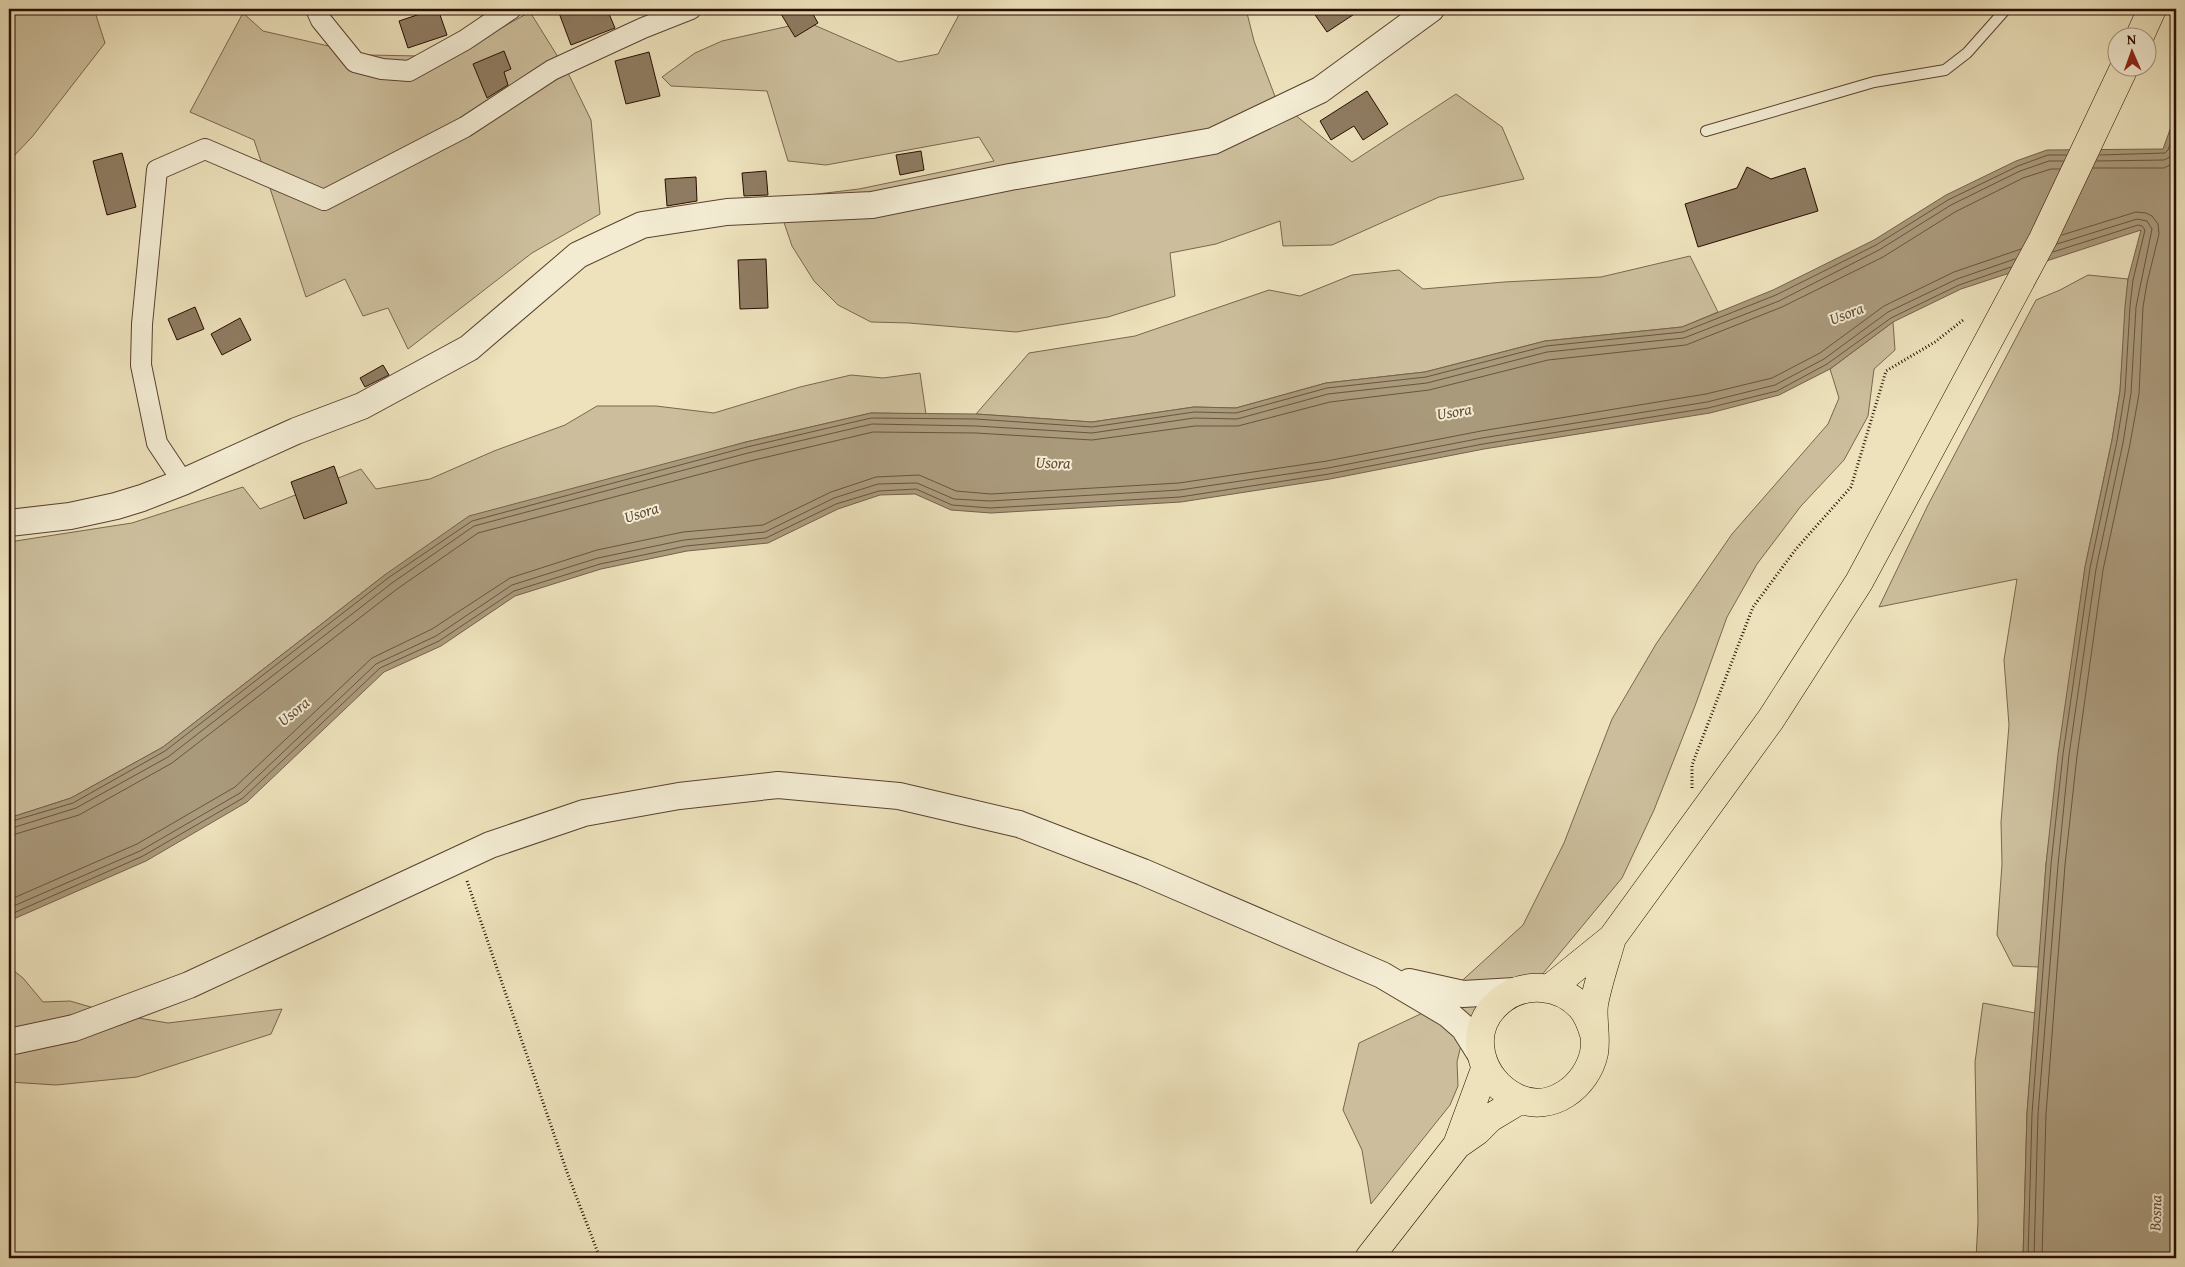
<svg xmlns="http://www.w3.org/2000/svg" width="2185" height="1267" font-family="'Gentium Book Plus',serif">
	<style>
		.green { fill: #ccbe9c; stroke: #7a664e }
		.water { fill: #aa9a7c; stroke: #76624a }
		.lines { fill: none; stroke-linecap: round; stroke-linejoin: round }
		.shore { stroke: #6a543e; stroke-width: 1 }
		.building { fill: #8f7c62; stroke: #290d00 }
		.service-casing { stroke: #5a422f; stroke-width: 12 }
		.minor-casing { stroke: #5a422f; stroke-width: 22 }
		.tertiary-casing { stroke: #5a422f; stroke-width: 28 }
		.primary-casing { stroke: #290d00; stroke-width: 29 }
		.path { stroke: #290d00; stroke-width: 3; stroke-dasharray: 1 2.5; stroke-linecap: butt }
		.service { stroke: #f3ecd3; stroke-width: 10 }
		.minor { stroke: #f3ecd3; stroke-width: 20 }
		.tertiary { stroke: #f3ecd3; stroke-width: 26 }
		.primary { stroke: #ede2bc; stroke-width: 28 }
		.labels { text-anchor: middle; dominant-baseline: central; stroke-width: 4; stroke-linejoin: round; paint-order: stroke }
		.water-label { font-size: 16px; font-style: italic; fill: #634c38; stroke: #f3ecd3 }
	</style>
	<rect width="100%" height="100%" fill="#ede2bc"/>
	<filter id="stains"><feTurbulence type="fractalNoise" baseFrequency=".004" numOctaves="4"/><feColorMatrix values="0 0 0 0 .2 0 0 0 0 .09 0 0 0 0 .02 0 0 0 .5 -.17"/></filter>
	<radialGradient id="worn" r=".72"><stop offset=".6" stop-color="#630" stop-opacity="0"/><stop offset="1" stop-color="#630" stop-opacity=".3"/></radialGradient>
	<path class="green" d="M 9,9 L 94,9 L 105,43 L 32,137 L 9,161 Z
		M 962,9 L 1246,9 L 1254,41 L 1276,99 L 1352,162 L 1456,94 L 1502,127 L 1524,179 L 1439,197 L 1332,245 L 1283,246 L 1280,221 L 1216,244 L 1170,253 L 1175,296 L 1108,317 L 1016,332 L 909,323 L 871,322 L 838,305 L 814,281 L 792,246 L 776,199 L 859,189 L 994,161 L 979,137 L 826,165 L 788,161 L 767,91 L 671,86 L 662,77 L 695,53 L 722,41 L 807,22 L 899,62 L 938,54 Z
		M 530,12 L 568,73 L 591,120 L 600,214 L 532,253 L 408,349 L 388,308 L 363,316 L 345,279 L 306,297 L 254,140 L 190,112 L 243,13 L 263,31 L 368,55 L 419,56 L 459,51 Z
		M 1690,256 L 1718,312 L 1682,327 L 1545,341 L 1425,372 L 1326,383 L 1236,408 L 1194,407 L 1092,422 L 976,414 L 1029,353 L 1135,336 L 1269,290 L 1300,296 L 1352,275 L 1399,270 L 1423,289 L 1504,282 L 1601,277 Z
		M 2088,275 L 2128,279 L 2120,391 L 2112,440 L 2085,567 L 2046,864 L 2039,967 L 2013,966 L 1997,935 L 2002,864 L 2001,822 L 2009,725 L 2004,660 L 2017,579 L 1879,607 L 1928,505 L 2036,300 L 2060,290 Z
		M 1893,322 L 1895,350 L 1874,369 L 1868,416 L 1844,460 L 1801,506 L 1757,564 L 1727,617 L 1695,706 L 1654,810 L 1622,878 L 1536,982 L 1464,1032 L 1457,1062 L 1458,1086 L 1450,1105 L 1371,1204 L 1362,1150 L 1343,1110 L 1359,1043 L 1431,1009 L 1523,925 L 1564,843 L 1612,719 L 1656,644 L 1732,534 L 1828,424 L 1839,398 L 1830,369 Z
		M 920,373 L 926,414 L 871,413 L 746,442 L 670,464 L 386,574 L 163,747 L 71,798 L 9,818 L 9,542 L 132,523 L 243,487 L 260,509 L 361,469 L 376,489 L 430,479 L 494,451 L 565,425 L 597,406 L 656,406 L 714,413 L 800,387 L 851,375 L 883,378 Z
		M 9,967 L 23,978 L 43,1002 L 70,1001 L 115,1014 L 168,1023 L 282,1009 L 271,1034 L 137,1077 L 56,1085 L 9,1082 Z
		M 1983,1003 L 2035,1013 L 2027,1113 L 2023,1258 L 1976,1258 L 1978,1222 L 1975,1062 Z"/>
	<path class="water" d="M 2176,113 L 2176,1258 L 2023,1258 L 2027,1113 L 2046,864 L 2058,754 L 2085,567 L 2112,440 L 2120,391 L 2125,306 L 2128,279 L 2141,230 L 1961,289 L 1893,322 L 1830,369 L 1779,395 L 1710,413 L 1484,449 L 1330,479 L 1181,502 L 991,513 L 951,510 L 915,494 L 880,495 L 838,509 L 768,543 L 687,551 L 601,569 L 515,596 L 441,646 L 384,672 L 247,802 L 146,861 L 9,921 L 9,818 L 71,798 L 163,747 L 386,574 L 469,516 L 746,442 L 871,413 L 976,414 L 1092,422 L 1194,407 L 1236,408 L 1326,383 L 1425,372 L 1545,341 L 1682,327 L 1773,290 L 1874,240 L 1946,195 L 2016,161 L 2047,150 L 2163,149 Z"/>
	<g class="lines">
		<path class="shore" d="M 2100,155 L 2165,153 L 2168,150 L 2176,128
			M 2097,161 L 2164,160 L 2172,156 L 2176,146
			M 2093,168 L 2164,168 L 2176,162
			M 9,822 L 73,803 L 165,751 L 388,578 L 472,521 L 747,447 L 871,418 L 976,419 L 1092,427 L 1194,412 L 1236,413 L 1327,388 L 1426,377 L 1546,346 L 1683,332 L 1776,295 L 1876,245 L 1948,200 L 2018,166 L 2048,155 L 2066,155
			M 9,829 L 76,808 L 168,757 L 392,583 L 474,526 L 748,453 L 872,424 L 976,426 L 1092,433 L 1194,418 L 1237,419 L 1328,394 L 1427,383 L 1547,352 L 1684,338 L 1779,301 L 1879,250 L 1951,205 L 2020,171 L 2049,161 L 2063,161
			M 9,836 L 79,815 L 172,763 L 397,589 L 478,533 L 750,461 L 873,432 L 976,433 L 1092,440 L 1195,426 L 1238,426 L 1330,402 L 1429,390 L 1548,360 L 1686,345 L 1782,307 L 1883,257 L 1955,212 L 2023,178 L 2051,169 L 2060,169
			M 9,900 L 137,844 L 235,787 L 372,658 L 432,629 L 510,578 L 597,550 L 683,532 L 763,525 L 831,492 L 876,477 L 919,475 L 956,491 L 991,494 L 1179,483 L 1327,461 L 1481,431 L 1706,394 L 1772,378 L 1820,353 L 1884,306 L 1954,272 L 2021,249
			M 9,908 L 140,851 L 240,793 L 376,664 L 436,636 L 512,585 L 598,558 L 684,540 L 765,532 L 834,498 L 878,484 L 917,483 L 954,499 L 990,501 L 1180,490 L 1328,468 L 1482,438 L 1707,402 L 1775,385 L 1824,359 L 1888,312 L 1957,279 L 2015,259
			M 9,915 L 143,856 L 243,798 L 380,668 L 439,641 L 514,591 L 600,564 L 686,546 L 766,538 L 836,504 L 879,491 L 916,489 L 952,505 L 990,508 L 1180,497 L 1329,474 L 1483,444 L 1708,408 L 1777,391 L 1827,364 L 1891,318 L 1959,285 L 2011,267
			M 2028,1258 L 2032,1114 L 2051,864 L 2063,754 L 2090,568 L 2117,441 L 2125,392 L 2130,306 L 2133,280 L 2145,230 L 2142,226 L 2138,225 L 2053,252
			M 2034,1258 L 2038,1114 L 2058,865 L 2069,755 L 2096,569 L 2123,443 L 2131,393 L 2136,307 L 2152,229 L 2147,221 L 2137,219 L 2057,244
			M 2042,1258 L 2046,1114 L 2065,865 L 2077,756 L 2103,570 L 2130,444 L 2139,394 L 2143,307 L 2147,283 L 2159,234 L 2158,224 L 2152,216 L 2146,213 L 2136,212 L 2062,235"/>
	</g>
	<path class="building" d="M 435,9 L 438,9 L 447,35 L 408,48 L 399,21 Z
		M 570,9 L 607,9 L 615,28 L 571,45 L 559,13 Z
		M 778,9 L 810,9 L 818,23 L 795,37 Z
		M 1311,9 L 1362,9 L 1327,32 Z
		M 504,51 L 511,69 L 504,72 L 508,85 L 487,98 L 473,64 Z
		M 649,52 L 660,96 L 626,104 L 615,61 Z
		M 1367,91 L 1388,124 L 1363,140 L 1354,126 L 1331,140 L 1320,121 Z
		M 921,151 L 924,170 L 900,175 L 896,155 Z
		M 122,153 L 136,207 L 107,215 L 93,161 Z
		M 1747,167 L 1771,179 L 1805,168 L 1818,211 L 1698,247 L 1685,204 L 1737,188 Z
		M 766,171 L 768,195 L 744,196 L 742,173 Z
		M 696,177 L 697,201 L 667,206 L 665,179 Z
		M 766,259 L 768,308 L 740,309 L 738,260 Z
		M 195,307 L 204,329 L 177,340 L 168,319 Z
		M 240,318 L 251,340 L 222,355 L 211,334 Z
		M 383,365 L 389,375 L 365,387 L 360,378 Z
		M 334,466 L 347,503 L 304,519 L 291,482 Z"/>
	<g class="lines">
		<g class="service-casing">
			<path id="service" d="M 1706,131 L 1874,82 L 1945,70 L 1967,53 L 2006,9"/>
		</g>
		<g class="minor-casing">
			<path id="minor" d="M 316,9 L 321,20 L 355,62 L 382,69 L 409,71 L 465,40 L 511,9
				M 183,482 L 157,443 L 141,365 L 142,324 L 157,170 L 205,149 L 324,200 L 465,127 L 552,70 L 643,28 L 691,9"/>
		</g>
		<g class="tertiary-casing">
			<path id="tertiary" d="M 9,523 L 70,516 L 116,506 L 142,498 L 183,482 L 296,431 L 362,406 L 469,348 L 578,255 L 642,225 L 727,212 L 872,205 L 1010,177 L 1213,141 L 1320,90 L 1431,9
				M 1409,982 L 1463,994 L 1515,991
				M 9,1042 L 74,1028 L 189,985 L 490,845 L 584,813 L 679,796 L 778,785 L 899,796 L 1019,824 L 1143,872 L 1382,975 L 1448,1014 L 1464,1028 L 1481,1055"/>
		</g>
		<g class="primary-casing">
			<path id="primary" d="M 2139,38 L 2152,9
				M 1549,989 L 1612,938 L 1771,719 L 1859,582 L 2043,239 L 2124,68
				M 1594,1034 C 1591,1024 1588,1015 1581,1007 C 1560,984 1523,981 1499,1002 C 1465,1031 1480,1081 1517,1098 C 1551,1114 1587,1086 1594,1053 C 1597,1037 1592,1020 1594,1004 C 1598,982 1606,960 1612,938
				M 1457,1145 L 1485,1069
				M 1369,1258 L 1457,1145 L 1477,1131 L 1490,1118 L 1520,1100"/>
		</g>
		<path class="path" d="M 1692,788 L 1692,765 L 1753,607 L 1796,549 L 1851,487 L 1886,371 L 1935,342 L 1963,320
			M 467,881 L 568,1175 L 600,1258"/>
		<use href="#service" class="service"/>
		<use href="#minor" class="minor"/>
		<use href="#tertiary" class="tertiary"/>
		<use href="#primary" class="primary"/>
	</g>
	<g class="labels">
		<g class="water-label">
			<text transform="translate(1846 313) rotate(-21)">Usora</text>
			<text transform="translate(1454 411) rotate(-9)">Usora</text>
			<text transform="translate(1053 462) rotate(2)">Usora</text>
			<text transform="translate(641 512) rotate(-17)">Usora</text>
			<text transform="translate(293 711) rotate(-39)">Usora</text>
			<text transform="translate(2155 1213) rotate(-88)">Bosna</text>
		</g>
	</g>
	<rect width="2185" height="1267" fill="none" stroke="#ede2bc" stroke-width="30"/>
	<rect x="10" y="10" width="2165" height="1247" fill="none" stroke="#290d00" stroke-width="2.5"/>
	<rect x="15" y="15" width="2155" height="1237" fill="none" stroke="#290d00"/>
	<g transform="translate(2132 52) rotate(358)"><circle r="24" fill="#f3ecd3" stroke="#a2937f"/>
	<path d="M0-4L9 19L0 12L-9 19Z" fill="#8f2418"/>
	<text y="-8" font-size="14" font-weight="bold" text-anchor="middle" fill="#290d00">N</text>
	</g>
	<rect width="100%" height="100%" filter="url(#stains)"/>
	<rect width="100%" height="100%" fill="url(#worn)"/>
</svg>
